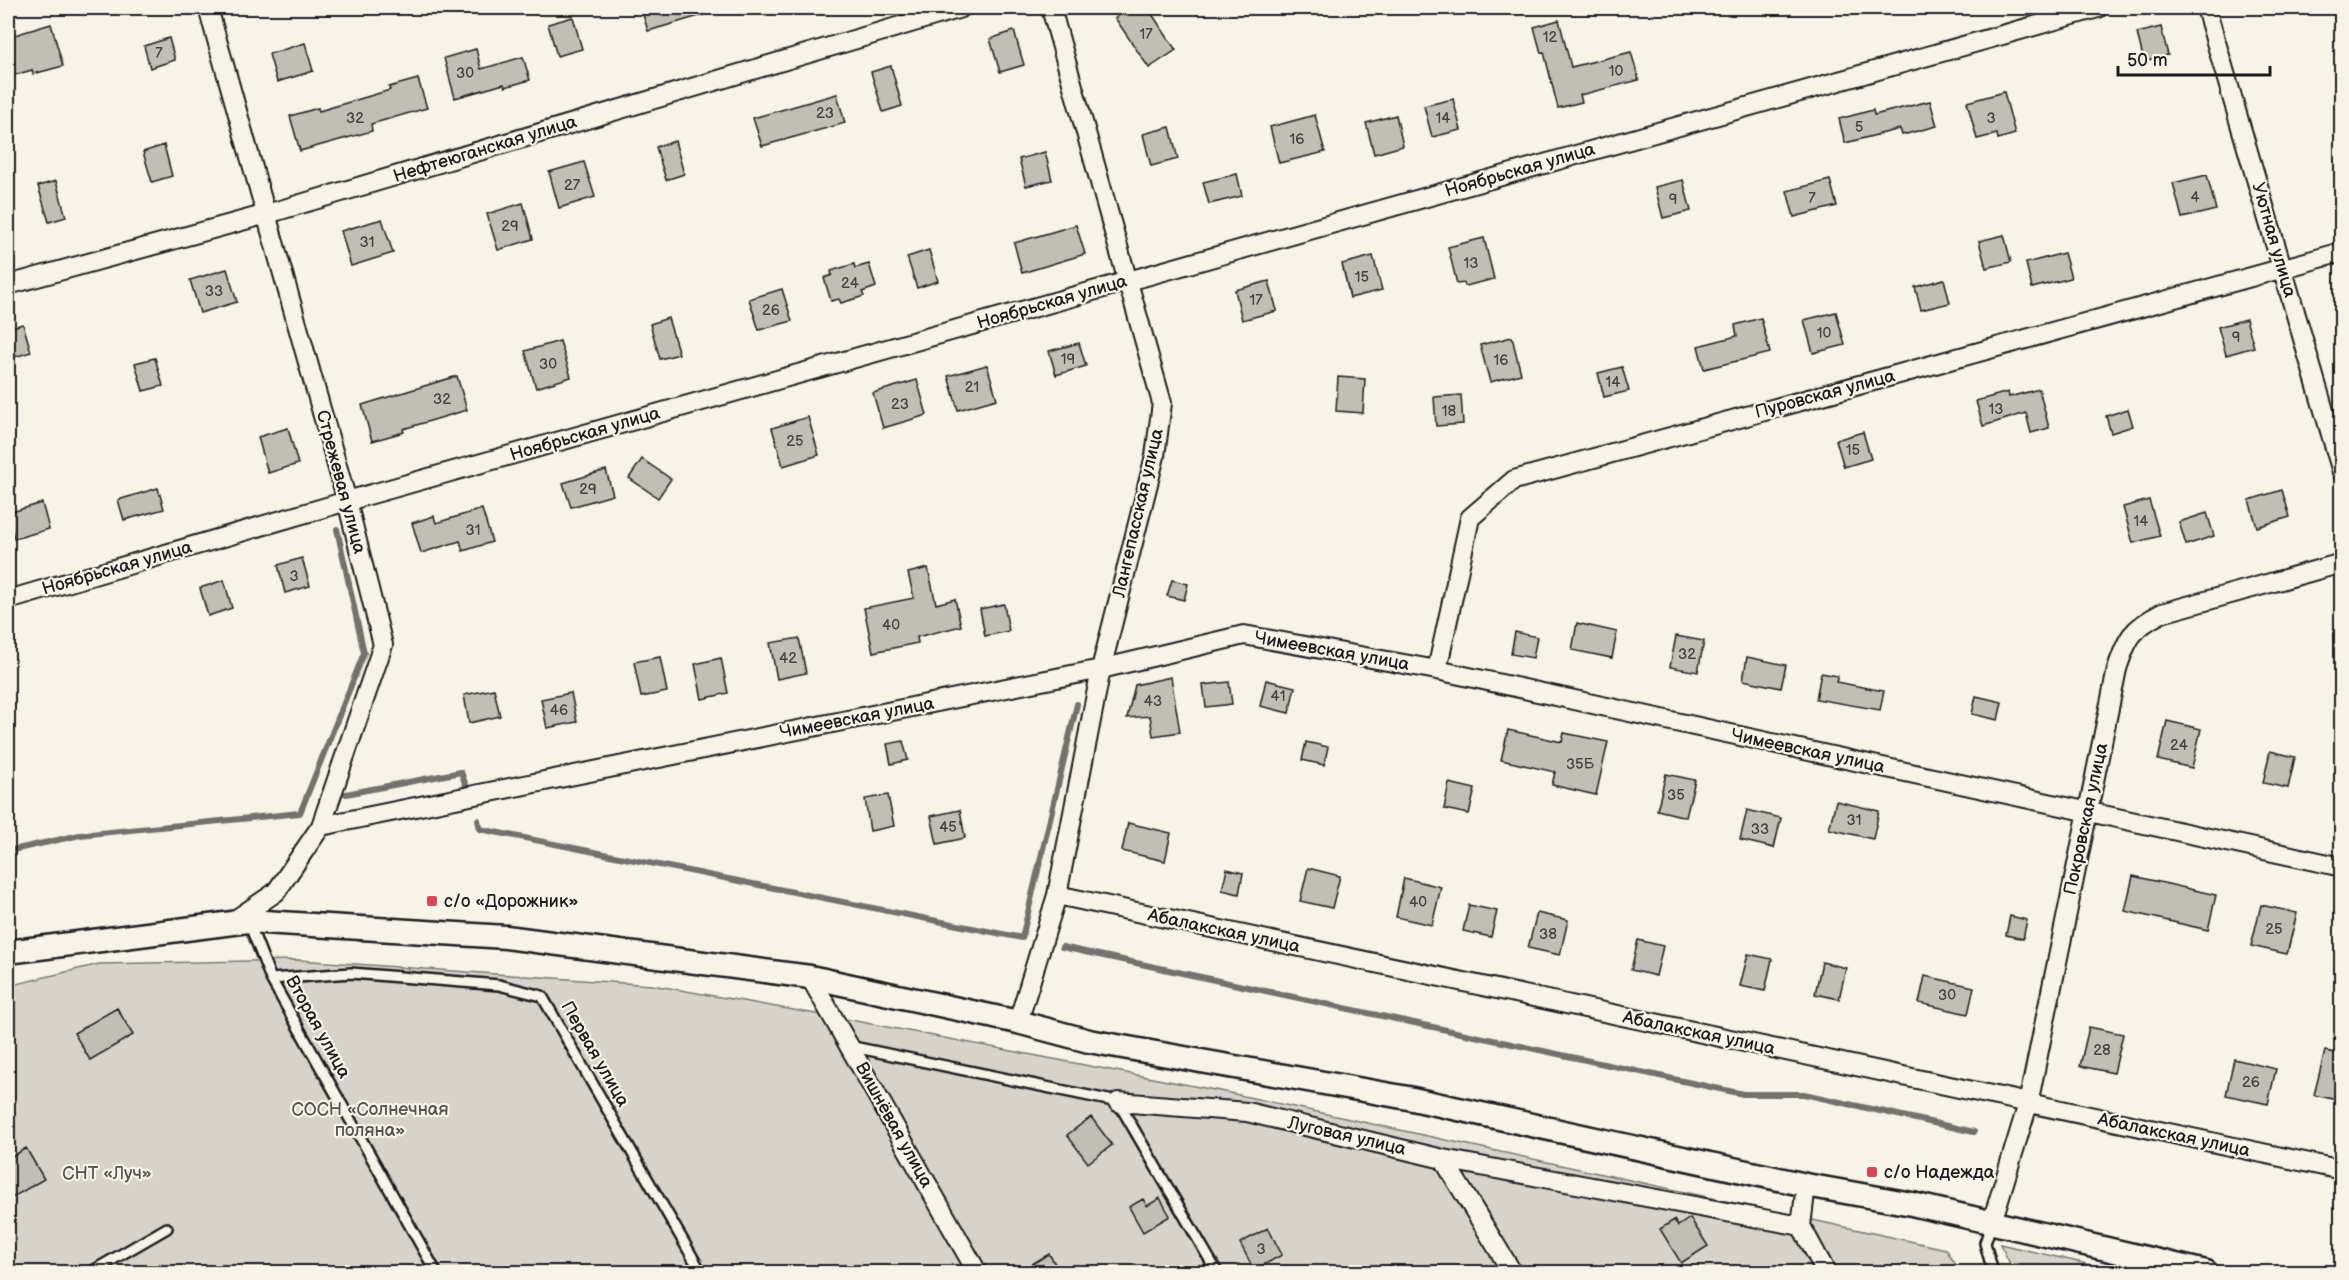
<svg xmlns="http://www.w3.org/2000/svg" width="2349" height="1280" font-family="'Balsamiq Sans',sans-serif">
	<style>
		.green { fill: #d7d3cb; stroke: #7a7874; stroke-width: 1.5 }
		.lines { fill: none; stroke-linecap: round; stroke-linejoin: round }
		.stream { stroke: #72716c; stroke-width: 6 }
		.building { fill: #c0beb5; stroke: #1c1c1c; stroke-width: 1.5 }
		.service-casing { stroke: #1c1c1c; stroke-width: 14 }
		.minor-casing { stroke: #1c1c1c; stroke-width: 22 }
		.tertiary-casing { stroke: #1c1c1c; stroke-width: 27 }
		.service { stroke: #f7f3e8; stroke-width: 9 }
		.minor { stroke: #f7f3e8; stroke-width: 18 }
		.tertiary { stroke: #f7f3e8; stroke-width: 22 }
		.poi-dot { fill: #d1495b; stroke: #f7f3e8; stroke-width: 2 }
		.labels { text-anchor: middle; dominant-baseline: central; stroke-width: 4.5; stroke-linejoin: round; paint-order: stroke }
		.number-label { font-size: 15px; fill: #454442 }
		.street-label { font-size: 18px; fill: #1c1c1c; stroke: #f7f3e8 }
		.poi-label { font-size: 18px; fill: #1c1c1c; stroke: #f7f3e8; text-anchor: start }
		.park-label { font-size: 18px; fill: #545351; stroke: #f7f3e8 }
	</style>
	<rect width="100%" height="100%" fill="#f7f3e8"/>
	<filter id="ink" filterUnits="userSpaceOnUse"><feTurbulence type="fractalNoise" baseFrequency=".0167" numOctaves="2"/><feDisplacementMap in="SourceGraphic" scale="12" xChannelSelector="R" yChannelSelector="G"/><feConvolveMatrix kernelMatrix="1 2 1 2 8 2 1 2 1" color-interpolation-filters="sRGB"/></filter>
	<g filter="url(#ink)">
		<path class="green" d="M 299,960 L 652,985 L 856,1021 L 1225,1092 L 1946,1249 L 1960,1272 L 8,1272 L 8,986 L 99,964 Z
			M 2000,1244 L 2122,1272 L 2014,1272 Z"/>
		<g class="lines">
			<path class="stream" d="M 346,794 L 461,772 L 466,786
				M 478,820 L 480,829 L 1022,938 L 1077,704
				M 8,851 L 80,835 L 300,813 L 364,653 L 337,529
				M 1062,947 L 1743,1094 L 1804,1094 L 1974,1132"/>
		</g>
		<path class="building" d="M 641,8 L 712,8 L 713,12 L 648,31 Z
			M 1130,8 L 1148,8 L 1176,50 L 1149,68 L 1115,18 Z
			M 573,17 L 582,49 L 557,56 L 548,24 Z
			M 1559,20 L 1571,67 L 1631,52 L 1639,80 L 1580,95 L 1582,102 L 1558,108 L 1544,52 L 1541,53 L 1534,27 Z
			M 51,24 L 63,66 L 33,74 L 32,70 L 8,77 L 8,37 Z
			M 2161,27 L 2168,55 L 2144,61 L 2137,33 Z
			M 1014,31 L 1024,65 L 1000,72 L 990,39 Z
			M 169,38 L 175,60 L 150,68 L 144,46 Z
			M 305,43 L 313,71 L 277,82 L 269,54 Z
			M 476,49 L 481,69 L 523,57 L 530,80 L 505,87 L 504,84 L 455,98 L 444,58 Z
			M 891,66 L 902,106 L 883,112 L 871,72 Z
			M 418,79 L 427,108 L 371,124 L 372,131 L 300,151 L 290,116 L 318,108 L 319,111 L 390,90 L 389,87 Z
			M 2004,92 L 2015,134 L 1998,139 L 1997,134 L 1977,139 L 1967,102 Z
			M 837,94 L 845,123 L 762,146 L 753,118 Z
			M 1453,99 L 1461,130 L 1432,137 L 1424,106 Z
			M 1930,101 L 1937,126 L 1902,135 L 1900,129 L 1845,143 L 1839,119 L 1873,110 L 1874,115 Z
			M 1315,115 L 1325,152 L 1279,163 L 1270,127 Z
			M 1396,115 L 1403,146 L 1374,154 L 1366,123 Z
			M 1170,127 L 1178,159 L 1151,166 L 1143,134 Z
			M 675,141 L 684,174 L 666,180 L 656,147 Z
			M 164,145 L 172,176 L 152,182 L 143,152 Z
			M 1045,152 L 1052,180 L 1026,186 L 1019,159 Z
			M 584,162 L 595,197 L 559,208 L 549,172 Z
			M 1237,174 L 1242,196 L 1209,204 L 1203,182 Z
			M 2207,175 L 2216,210 L 2182,218 L 2173,183 Z
			M 1683,180 L 1691,211 L 1663,218 L 1655,187 Z
			M 1830,180 L 1837,206 L 1794,217 L 1787,191 Z
			M 56,181 L 66,217 L 49,222 L 38,186 Z
			M 523,203 L 533,239 L 498,250 L 487,214 Z
			M 382,219 L 393,253 L 351,266 L 341,231 Z
			M 1076,225 L 1085,254 L 1022,273 L 1014,243 Z
			M 2004,235 L 2011,262 L 1986,268 L 1979,241 Z
			M 1484,238 L 1494,279 L 1465,286 L 1464,283 L 1457,284 L 1448,247 Z
			M 929,250 L 938,281 L 917,288 L 907,257 Z
			M 2064,253 L 2071,278 L 2032,288 L 2026,263 Z
			M 1373,256 L 1382,290 L 1350,298 L 1342,264 Z
			M 854,264 L 855,268 L 869,264 L 876,287 L 862,292 L 864,296 L 841,303 L 839,299 L 831,301 L 824,278 L 832,275 L 831,271 Z
			M 227,269 L 237,302 L 200,313 L 190,280 Z
			M 1944,279 L 1950,303 L 1921,310 L 1915,287 Z
			M 1269,281 L 1277,311 L 1242,320 L 1235,290 Z
			M 782,289 L 792,321 L 759,330 L 749,299 Z
			M 1836,312 L 1845,345 L 1813,353 L 1804,320 Z
			M 668,318 L 679,354 L 660,359 L 650,324 Z
			M 1761,318 L 1770,353 L 1704,369 L 1698,346 L 1737,336 L 1735,325 Z
			M 2246,319 L 2254,347 L 2226,355 L 2218,327 Z
			M 23,324 L 31,352 L 8,359 L 8,328 Z
			M 1512,337 L 1521,374 L 1490,382 L 1480,345 Z
			M 560,341 L 571,377 L 536,388 L 525,351 Z
			M 1079,343 L 1086,366 L 1056,375 L 1049,351 Z
			M 155,358 L 163,386 L 143,391 L 135,363 Z
			M 987,365 L 997,399 L 958,410 L 948,376 Z
			M 1622,367 L 1629,391 L 1604,397 L 1598,373 Z
			M 457,376 L 467,410 L 403,429 L 404,432 L 372,441 L 362,405 Z
			M 1338,377 L 1365,379 L 1363,413 L 1336,411 Z
			M 917,380 L 927,415 L 883,428 L 873,393 Z
			M 2039,389 L 2049,428 L 2031,433 L 2026,413 L 1983,426 L 1976,401 L 2008,392 L 2009,397 Z
			M 1461,395 L 1463,424 L 1436,426 L 1434,397 Z
			M 2128,409 L 2133,426 L 2111,433 L 2106,416 Z
			M 808,417 L 819,455 L 783,466 L 772,428 Z
			M 288,428 L 298,464 L 268,473 L 258,437 Z
			M 1863,432 L 1871,459 L 1844,467 L 1836,440 Z
			M 642,459 L 671,479 L 658,498 L 629,478 Z
			M 606,470 L 613,495 L 571,507 L 563,483 Z
			M 158,488 L 164,509 L 124,520 L 118,500 Z
			M 2282,490 L 2290,517 L 2257,527 L 2249,500 Z
			M 2149,500 L 2160,536 L 2133,543 L 2123,507 Z
			M 42,503 L 49,529 L 14,539 L 8,513 Z
			M 482,509 L 492,542 L 463,551 L 460,541 L 421,553 L 412,523 L 434,516 L 436,523 Z
			M 2207,513 L 2214,536 L 2186,545 L 2179,522 Z
			M 302,558 L 310,586 L 285,593 L 278,565 Z
			M 928,568 L 936,604 L 955,599 L 961,626 L 917,637 L 918,643 L 873,652 L 864,608 L 914,598 L 908,573 Z
			M 224,580 L 232,608 L 208,616 L 200,588 Z
			M 1172,580 L 1188,584 L 1184,600 L 1167,596 Z
			M 1004,604 L 1009,631 L 985,636 L 980,609 Z
			M 1577,623 L 1617,632 L 1612,658 L 1572,650 Z
			M 1515,632 L 1537,637 L 1533,658 L 1511,654 Z
			M 1676,636 L 1704,641 L 1698,672 L 1670,667 Z
			M 799,638 L 806,673 L 777,679 L 770,643 Z
			M 660,657 L 667,692 L 641,697 L 634,662 Z
			M 1747,657 L 1786,665 L 1781,688 L 1743,680 Z
			M 721,658 L 728,693 L 702,699 L 695,664 Z
			M 1821,673 L 1838,676 L 1836,682 L 1884,691 L 1880,710 L 1816,699 Z
			M 1171,677 L 1180,732 L 1153,736 L 1150,716 L 1127,718 L 1135,685 Z
			M 1266,680 L 1295,687 L 1289,713 L 1260,706 Z
			M 1229,682 L 1232,704 L 1206,707 L 1203,685 Z
			M 494,689 L 500,716 L 469,723 L 464,695 Z
			M 571,693 L 577,722 L 547,728 L 541,699 Z
			M 1976,696 L 2002,702 L 1998,720 L 1972,714 Z
			M 2167,721 L 2201,729 L 2192,768 L 2158,760 Z
			M 1508,730 L 1562,742 L 1564,733 L 1608,742 L 1596,795 L 1552,785 L 1555,772 L 1501,760 Z
			M 903,741 L 908,760 L 891,764 L 887,744 Z
			M 1306,742 L 1328,747 L 1324,765 L 1302,760 Z
			M 2270,751 L 2295,757 L 2288,788 L 2263,783 Z
			M 1666,774 L 1695,780 L 1686,817 L 1657,810 Z
			M 1449,783 L 1475,789 L 1469,814 L 1444,809 Z
			M 888,795 L 894,826 L 870,831 L 865,799 Z
			M 1836,801 L 1879,811 L 1873,839 L 1829,829 Z
			M 960,810 L 965,838 L 937,844 L 931,816 Z
			M 1747,810 L 1781,818 L 1774,848 L 1740,840 Z
			M 1128,823 L 1171,833 L 1165,861 L 1122,851 Z
			M 1308,868 L 1340,876 L 1332,908 L 1300,901 Z
			M 1227,869 L 1243,873 L 1239,894 L 1222,890 Z
			M 2133,876 L 2216,895 L 2208,930 L 2125,911 Z
			M 1404,878 L 1441,887 L 1432,925 L 1396,917 Z
			M 1469,905 L 1497,911 L 1491,937 L 1463,931 Z
			M 2261,905 L 2297,913 L 2287,954 L 2251,946 Z
			M 1537,913 L 1568,920 L 1560,955 L 1528,948 Z
			M 2010,916 L 2027,920 L 2023,939 L 2006,935 Z
			M 1638,940 L 1663,946 L 1656,976 L 1631,970 Z
			M 1748,954 L 1772,959 L 1765,991 L 1740,986 Z
			M 1822,962 L 1846,968 L 1839,999 L 1815,994 Z
			M 1925,976 L 1974,987 L 1968,1014 L 1919,1003 Z
			M 117,1008 L 133,1035 L 90,1060 L 74,1033 Z
			M 2089,1027 L 2123,1034 L 2114,1073 L 2080,1066 Z
			M 2325,1051 L 2342,1054 L 2342,1101 L 2314,1095 Z
			M 2234,1059 L 2276,1069 L 2268,1104 L 2226,1095 Z
			M 1091,1117 L 1112,1145 L 1088,1163 L 1067,1135 Z
			M 26,1148 L 44,1179 L 8,1200 L 8,1159 Z
			M 1160,1198 L 1170,1216 L 1143,1232 L 1129,1207 L 1143,1199 L 1147,1206 Z
			M 1690,1218 L 1708,1246 L 1681,1263 L 1660,1229 L 1674,1220 L 1678,1226 Z
			M 1268,1228 L 1282,1255 L 1254,1270 L 1240,1243 Z
			M 1049,1254 L 1060,1272 L 1018,1272 Z"/>
		<g class="lines">
			<g class="service-casing">
				<path id="service" d="M 249,923 L 271,979 L 436,1272
					M 271,979 L 351,973 L 499,985 L 542,996 L 701,1272
					M 849,1046 L 1118,1102 L 1217,1272
					M 1992,1222 L 1985,1243 L 1993,1272
					M 91,1272 L 167,1228"/>
			</g>
			<g class="minor-casing">
				<path id="minor" d="M 208,8 L 347,501 L 383,645 L 321,826 L 276,892 L 232,922
					M 2206,8 L 2342,472
					M 8,285 L 267,214 L 961,8
					M 8,600 L 347,501 L 2098,8
					M 1437,670 L 1470,518 L 1514,480 L 2342,252
					M 321,826 L 1101,669 L 1244,635 L 1437,670 L 2342,867
					M 1057,895 L 2342,1170
					M 810,977 L 977,1272
					M 1018,1022 L 1057,895 L 1101,669 L 1155,456 L 1162,403 L 1051,8
					M 1118,1102 L 1247,1112 L 1443,1159 L 1512,1272
					M 1443,1159 L 1801,1226
					M 1806,1185 L 1801,1226 L 1826,1272
					M 1992,1222 L 2028,1104 L 2117,669 C 2127,638 2132,628 2162,613 L 2342,563"/>
			</g>
			<g class="tertiary-casing">
				<path id="tertiary" d="M 8,952 L 248,921 L 506,937 L 810,977 L 1018,1022 L 1089,1041 L 1408,1098 L 1806,1185 L 1912,1204 L 2206,1272"/>
			</g>
			<use href="#service" class="service"/>
			<use href="#minor" class="minor"/>
			<use href="#tertiary" class="tertiary"/>
		</g>
	</g>
	<g class="poi-dot">
		<rect x="426" y="895" width="12" height="12" rx="3"/>
		<rect x="1866" y="1166" width="12" height="12" rx="3"/>
	</g>
	<g class="labels">
		<g class="number-label">
			<text x="1146" y="34">17</text>
			<text x="1550" y="37">12</text>
			<text x="159" y="53">7</text>
			<text x="1616" y="71">10</text>
			<text x="465" y="73">30</text>
			<text x="825" y="113">23</text>
			<text x="355" y="118">32</text>
			<text x="1443" y="118">14</text>
			<text x="1991" y="118">3</text>
			<text x="1859" y="127">5</text>
			<text x="1297" y="139">16</text>
			<text x="572" y="185">27</text>
			<text x="2195" y="197">4</text>
			<text x="1812" y="198">7</text>
			<text x="1673" y="199">9</text>
			<text x="510" y="226">29</text>
			<text x="367" y="242">31</text>
			<text x="1471" y="263">13</text>
			<text x="1362" y="277">15</text>
			<text x="850" y="283">24</text>
			<text x="214" y="291">33</text>
			<text x="1256" y="300">17</text>
			<text x="771" y="310">26</text>
			<text x="1824" y="333">10</text>
			<text x="2236" y="337">9</text>
			<text x="1068" y="359">19</text>
			<text x="1501" y="360">16</text>
			<text x="548" y="364">30</text>
			<text x="1613" y="382">14</text>
			<text x="972" y="387">21</text>
			<text x="442" y="399">32</text>
			<text x="900" y="404">23</text>
			<text x="1996" y="409">13</text>
			<text x="1449" y="411">18</text>
			<text x="795" y="441">25</text>
			<text x="1853" y="450">15</text>
			<text x="588" y="489">29</text>
			<text x="2141" y="521">14</text>
			<text x="473" y="530">31</text>
			<text x="294" y="576">3</text>
			<text x="891" y="625">40</text>
			<text x="1687" y="654">32</text>
			<text x="788" y="658">42</text>
			<text x="1278" y="696">41</text>
			<text x="1153" y="701">43</text>
			<text x="559" y="710">46</text>
			<text x="2179" y="745">24</text>
			<text x="1580" y="764">35Б</text>
			<text x="1676" y="795">35</text>
			<text x="1854" y="820">31</text>
			<text x="948" y="827">45</text>
			<text x="1760" y="829">33</text>
			<text x="1418" y="902">40</text>
			<text x="2274" y="929">25</text>
			<text x="1548" y="934">38</text>
			<text x="1947" y="995">30</text>
			<text x="2102" y="1050">28</text>
			<text x="2251" y="1082">26</text>
			<text x="1261" y="1249">3</text>
		</g>
		<g class="street-label">
			<text transform="translate(485 149) rotate(-17)">Нефтеюганская улица</text>
			<text transform="translate(1520 170) rotate(-16)">Ноябрьская улица</text>
			<text transform="translate(2274 240) rotate(74)">Уютная улица</text>
			<text transform="translate(1052 302) rotate(-16)">Ноябрьская улица</text>
			<text transform="translate(1825 394) rotate(-15)">Пуровская улица</text>
			<text transform="translate(585 434) rotate(-16)">Ноябрьская улица</text>
			<text transform="translate(341 482) rotate(75)">Стрежевая улица</text>
			<text transform="translate(1138 513) rotate(-77)">Лангепасская улица</text>
			<text transform="translate(117 568) rotate(-16)">Ноябрьская улица</text>
			<text transform="translate(1332 651) rotate(10)">Чимеевская улица</text>
			<text transform="translate(857 718) rotate(-11)">Чимеевская улица</text>
			<text transform="translate(1808 751) rotate(12)">Чимеевская улица</text>
			<text transform="translate(2086 819) rotate(-78)">Покровская улица</text>
			<text transform="translate(1224 931) rotate(12)">Абалакская улица</text>
			<text transform="translate(318 1027) rotate(61)">Вторая улица</text>
			<text transform="translate(1699 1033) rotate(12)">Абалакская улица</text>
			<text transform="translate(595 1054) rotate(60)">Первая улица</text>
			<text transform="translate(894 1125) rotate(61)">Вишнёвая улица</text>
			<text transform="translate(2174 1135) rotate(12)">Абалакская улица</text>
			<text transform="translate(1347 1136) rotate(13)">Луговая улица</text>
		</g>
		<g class="poi-label">
			<text x="444" y="901">с/о «Дорожник»</text>
			<text x="1884" y="1172">с/о Надежда</text>
		</g>
		<g class="park-label">
			<text x="370" y="1109">СОСН «Солнечная<tspan x="370" dy="21">поляна»</tspan></text>
			<text x="107" y="1173">СНТ «Луч»</text>
		</g>
	</g>
	<rect width="2349" height="1280" fill="none" stroke="#f7f3e8" stroke-width="30"/>
	<rect x="15" y="15" width="2319" height="1250" fill="none" stroke="#1c1c1c" stroke-width="2" filter="url(#ink)"/>
	<path d="M2118 66v9h152v-9" fill="none" stroke="#1c1c1c" stroke-width="3"/>
	<text x="2127" y="66" font-size="18" fill="#1c1c1c" stroke="#f7f3e8" stroke-width="4.5" paint-order="stroke">50 m</text>
</svg>
